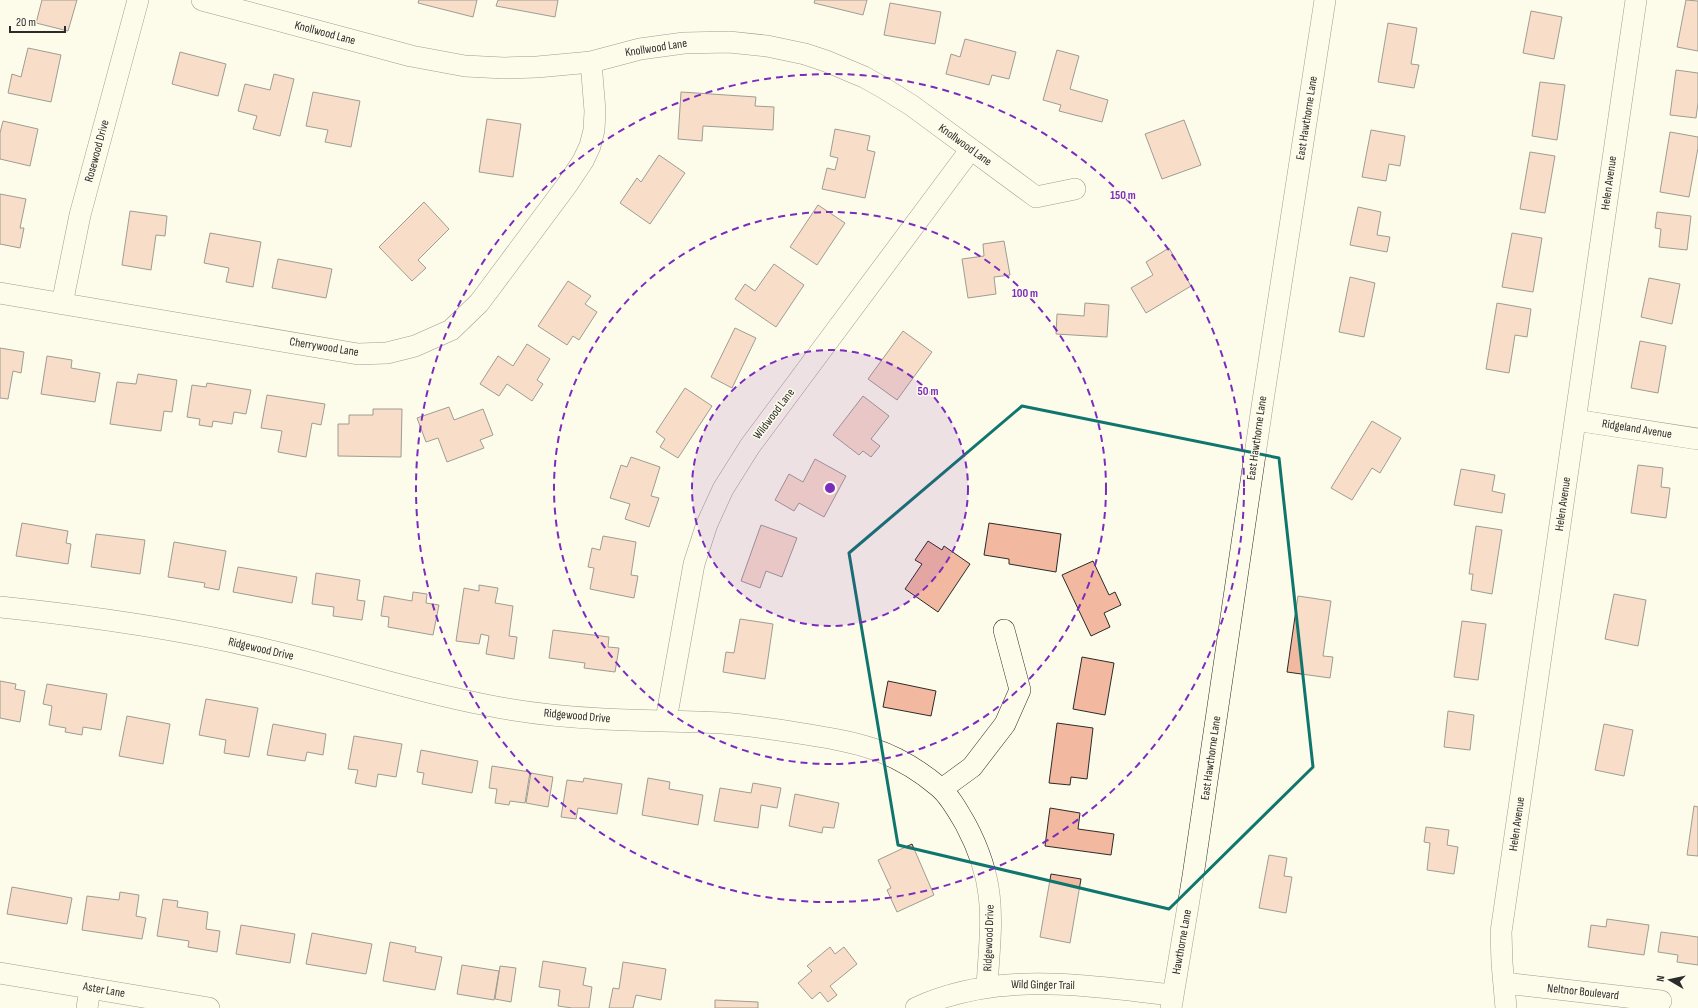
<svg xmlns="http://www.w3.org/2000/svg" width="1698" height="1008" font-family="'Sofia Sans Condensed',sans-serif">
	<style>
		.building { fill: #f2b8a0; stroke: #2b2b2b }
		.lines { fill: none; stroke-linecap: round; stroke-linejoin: round }
		.minor-casing { stroke: #2b2b2b; stroke-width: 22 }
		.minor { stroke: #fdfbea; stroke-width: 21 }
		.marked { fill: none; stroke: #0f766e; stroke-width: 3; stroke-linejoin: round }
		.ring { fill: none; stroke: #7b2cbf; stroke-width: 2; stroke-dasharray: 7 5 }
		.labels { text-anchor: middle; dominant-baseline: central; stroke-width: 3; stroke-linejoin: round; paint-order: stroke }
		.street-label { font-size: 12px; fill: #2b2b2b; stroke: #fdfbea }
		.centre { fill: #7b2cbf; stroke: #fdfbea; stroke-width: 2 }
		.ring-label { font-size: 12px; text-anchor: middle; font-weight: bold; fill: #7b2cbf; stroke: #fdfbea; stroke-width: 3; stroke-linejoin: round; paint-order: stroke }
	</style>
	<rect width="100%" height="100%" fill="#fdfbea"/>
	<path class="building" d="M 42,0 L 77,0 L 68,31 L 36,23 Z
		M 419,0 L 477,0 L 473,17 L 418,3 Z
		M 498,0 L 558,0 L 555,17 L 496,6 Z
		M 815,0 L 867,0 L 863,15 L 814,3 Z
		M 1686,0 L 1698,1 L 1698,51 L 1677,47 Z
		M 890,3 L 941,12 L 935,44 L 884,35 Z
		M 1531,11 L 1562,17 L 1554,59 L 1523,53 Z
		M 1388,23 L 1417,28 L 1411,64 L 1419,65 L 1414,88 L 1378,82 Z
		M 965,39 L 1016,52 L 1009,79 L 992,75 L 989,85 L 946,74 L 951,54 L 960,57 Z
		M 28,48 L 61,55 L 51,102 L 8,93 L 12,74 L 21,77 Z
		M 1057,50 L 1079,56 L 1070,89 L 1108,100 L 1102,122 L 1059,111 L 1061,105 L 1043,100 Z
		M 180,52 L 226,64 L 218,96 L 172,84 Z
		M 1676,70 L 1698,73 L 1698,103 L 1696,118 L 1670,115 Z
		M 274,74 L 294,79 L 280,136 L 253,129 L 257,116 L 238,111 L 245,84 L 270,90 Z
		M 1540,82 L 1565,85 L 1557,140 L 1532,136 Z
		M 313,92 L 360,101 L 351,147 L 325,142 L 328,130 L 306,126 Z
		M 681,92 L 756,97 L 755,106 L 774,107 L 773,130 L 703,126 L 702,141 L 678,139 Z
		M 487,119 L 521,124 L 513,177 L 479,172 Z
		M 1184,120 L 1201,165 L 1162,179 L 1145,134 Z
		M 3,121 L 38,129 L 30,166 L 0,159 L 0,133 Z
		M 835,129 L 870,136 L 867,150 L 875,152 L 865,198 L 822,189 L 827,168 L 835,170 L 838,158 L 830,156 Z
		M 1371,130 L 1405,136 L 1400,166 L 1389,164 L 1386,181 L 1362,177 Z
		M 1670,132 L 1698,137 L 1698,148 L 1689,197 L 1660,192 Z
		M 1530,152 L 1555,156 L 1545,213 L 1520,209 Z
		M 659,155 L 685,173 L 650,224 L 620,203 L 637,178 L 641,182 Z
		M 0,194 L 26,199 L 20,228 L 24,228 L 20,248 L 0,244 Z
		M 424,202 L 449,229 L 418,260 L 426,268 L 412,281 L 379,247 Z
		M 818,205 L 845,223 L 817,265 L 790,247 Z
		M 1358,207 L 1381,212 L 1377,235 L 1390,237 L 1387,252 L 1350,245 Z
		M 130,211 L 167,216 L 165,236 L 156,235 L 151,270 L 122,265 Z
		M 1657,212 L 1691,216 L 1687,250 L 1659,247 L 1661,229 L 1655,228 Z
		M 210,233 L 261,242 L 253,287 L 226,282 L 229,268 L 204,263 Z
		M 1512,233 L 1542,238 L 1533,292 L 1502,287 Z
		M 1004,241 L 1010,275 L 994,277 L 996,294 L 968,298 L 962,259 L 984,256 L 983,244 Z
		M 1169,248 L 1191,286 L 1146,313 L 1131,288 L 1153,275 L 1146,262 Z
		M 278,259 L 332,269 L 326,298 L 272,288 Z
		M 774,264 L 804,285 L 776,327 L 735,299 L 745,284 L 755,291 Z
		M 1350,277 L 1375,283 L 1364,337 L 1339,332 Z
		M 1649,278 L 1680,284 L 1672,324 L 1641,317 Z
		M 568,281 L 591,296 L 585,304 L 597,312 L 579,340 L 573,336 L 567,345 L 538,326 Z
		M 1085,303 L 1109,305 L 1107,337 L 1056,334 L 1057,314 L 1084,316 Z
		M 1497,303 L 1531,309 L 1527,337 L 1515,335 L 1509,373 L 1486,369 Z
		M 735,328 L 756,338 L 732,388 L 711,377 Z
		M 903,331 L 932,352 L 897,400 L 868,379 Z
		M 1640,341 L 1666,346 L 1658,393 L 1631,388 Z
		M 527,344 L 550,359 L 537,380 L 543,384 L 532,401 L 507,384 L 499,396 L 480,384 L 498,356 L 513,366 Z
		M 0,348 L 24,352 L 21,373 L 13,371 L 8,399 L 0,398 Z
		M 47,356 L 72,360 L 71,368 L 100,373 L 95,402 L 41,394 Z
		M 138,374 L 177,380 L 172,412 L 164,411 L 161,431 L 110,424 L 117,382 L 136,384 Z
		M 207,383 L 251,390 L 246,414 L 234,412 L 232,424 L 213,421 L 212,427 L 199,425 L 200,419 L 187,417 L 192,385 L 206,387 Z
		M 685,388 L 712,406 L 678,458 L 660,447 L 665,439 L 656,432 Z
		M 267,395 L 325,404 L 321,425 L 312,423 L 306,457 L 278,452 L 282,431 L 261,428 Z
		M 863,396 L 889,416 L 871,439 L 880,446 L 871,457 L 863,451 L 859,455 L 833,435 Z
		M 449,407 L 454,420 L 483,409 L 493,435 L 480,440 L 484,448 L 447,462 L 438,438 L 426,442 L 417,418 Z
		M 373,409 L 402,409 L 401,457 L 338,456 L 338,424 L 349,424 L 349,415 L 373,415 Z
		M 1372,421 L 1401,438 L 1380,473 L 1372,468 L 1352,500 L 1331,488 Z
		M 631,457 L 660,467 L 651,496 L 659,498 L 649,527 L 625,519 L 630,504 L 610,498 L 621,465 L 627,467 Z
		M 815,459 L 846,476 L 824,517 L 799,503 L 794,511 L 775,500 L 789,474 L 803,482 Z
		M 1638,465 L 1663,468 L 1661,487 L 1670,488 L 1666,518 L 1631,513 Z
		M 1461,469 L 1495,475 L 1492,491 L 1505,494 L 1502,513 L 1454,505 Z
		M 22,523 L 68,531 L 66,543 L 71,544 L 68,564 L 16,556 Z
		M 989,523 L 1061,534 L 1056,572 L 1009,564 L 1009,559 L 984,555 Z
		M 761,525 L 797,538 L 782,577 L 766,571 L 760,588 L 741,581 Z
		M 1476,526 L 1502,530 L 1492,594 L 1471,590 L 1473,574 L 1469,574 Z
		M 96,534 L 145,540 L 140,574 L 91,567 Z
		M 603,536 L 636,542 L 631,575 L 638,576 L 634,598 L 590,589 L 594,568 L 588,567 L 592,548 L 600,550 Z
		M 928,541 L 942,550 L 944,546 L 970,564 L 938,612 L 905,589 L 922,564 L 915,560 Z
		M 174,542 L 226,551 L 219,590 L 204,587 L 205,583 L 168,577 Z
		M 1093,561 L 1109,595 L 1115,592 L 1121,605 L 1104,613 L 1110,627 L 1091,636 L 1062,575 Z
		M 238,567 L 297,577 L 292,603 L 233,592 Z
		M 316,573 L 360,580 L 357,600 L 365,601 L 362,620 L 333,616 L 334,607 L 312,604 Z
		M 479,585 L 498,588 L 495,603 L 513,606 L 509,636 L 517,637 L 514,659 L 486,654 L 489,636 L 481,634 L 479,644 L 456,641 L 464,588 L 479,591 Z
		M 413,592 L 427,594 L 426,603 L 439,605 L 433,635 L 388,627 L 389,617 L 381,616 L 384,596 L 412,601 Z
		M 1614,594 L 1646,600 L 1638,646 L 1605,639 Z
		M 1298,596 L 1331,601 L 1323,656 L 1333,657 L 1330,678 L 1287,672 Z
		M 740,619 L 773,624 L 765,679 L 723,672 L 726,652 L 734,653 Z
		M 1462,621 L 1486,624 L 1478,680 L 1454,677 Z
		M 553,630 L 609,637 L 608,647 L 619,648 L 615,672 L 584,668 L 585,663 L 549,658 Z
		M 1082,657 L 1114,663 L 1105,715 L 1073,709 Z
		M 0,681 L 16,684 L 15,689 L 25,691 L 20,722 L 0,718 Z
		M 888,681 L 936,691 L 931,716 L 883,707 Z
		M 47,684 L 107,694 L 101,730 L 83,727 L 82,735 L 65,732 L 66,728 L 49,725 L 52,706 L 43,704 Z
		M 206,699 L 258,708 L 249,757 L 224,753 L 226,740 L 199,735 Z
		M 1448,711 L 1474,715 L 1470,750 L 1444,747 Z
		M 127,716 L 170,724 L 163,764 L 119,756 Z
		M 1057,723 L 1093,728 L 1087,779 L 1071,777 L 1070,785 L 1049,783 Z
		M 273,724 L 326,734 L 323,755 L 307,752 L 305,761 L 267,755 Z
		M 1604,724 L 1633,730 L 1624,776 L 1595,770 Z
		M 354,736 L 402,744 L 396,777 L 378,774 L 376,787 L 355,783 L 358,770 L 348,769 Z
		M 421,750 L 478,761 L 472,793 L 422,784 L 424,773 L 417,772 Z
		M 492,766 L 530,772 L 525,803 L 510,801 L 509,805 L 495,803 L 497,789 L 489,788 Z
		M 531,773 L 553,777 L 548,807 L 526,803 Z
		M 584,778 L 622,784 L 617,814 L 578,808 L 576,819 L 561,817 L 567,780 L 583,782 Z
		M 648,778 L 670,782 L 669,789 L 703,795 L 698,825 L 642,815 Z
		M 753,783 L 781,788 L 777,808 L 761,805 L 758,828 L 714,821 L 720,788 L 751,793 Z
		M 795,794 L 839,803 L 834,828 L 823,827 L 822,833 L 789,826 Z
		M 1694,806 L 1698,807 L 1698,856 L 1687,855 Z
		M 1050,808 L 1080,813 L 1078,829 L 1114,834 L 1111,855 L 1045,846 Z
		M 1426,827 L 1449,830 L 1447,845 L 1458,847 L 1454,874 L 1427,870 L 1430,843 L 1424,842 Z
		M 912,844 L 934,895 L 897,912 L 887,890 L 891,888 L 878,860 Z
		M 1269,855 L 1287,858 L 1284,876 L 1292,877 L 1286,913 L 1259,908 Z
		M 1051,874 L 1081,879 L 1070,943 L 1040,937 Z
		M 12,887 L 72,898 L 67,924 L 7,914 Z
		M 120,892 L 139,895 L 136,916 L 146,918 L 142,939 L 82,930 L 87,896 L 119,900 Z
		M 163,899 L 178,901 L 177,907 L 208,912 L 206,929 L 220,931 L 217,952 L 188,947 L 189,941 L 157,936 Z
		M 1607,919 L 1649,925 L 1644,955 L 1588,947 L 1591,925 L 1606,927 Z
		M 241,925 L 295,934 L 290,963 L 236,954 Z
		M 1661,932 L 1698,937 L 1698,965 L 1677,962 L 1678,955 L 1658,952 Z
		M 312,933 L 372,944 L 366,974 L 306,964 Z
		M 390,942 L 416,947 L 415,952 L 442,957 L 435,990 L 383,981 Z
		M 830,947 L 835,954 L 844,947 L 857,964 L 830,986 L 837,995 L 828,1002 L 820,992 L 812,999 L 798,983 L 812,971 L 807,966 Z
		M 543,961 L 586,968 L 583,985 L 592,987 L 589,1008 L 572,1008 L 558,1006 L 560,990 L 539,987 Z
		M 623,962 L 666,969 L 661,1000 L 636,995 L 633,1008 L 609,1008 L 613,988 L 619,989 Z
		M 462,965 L 499,971 L 494,1000 L 457,994 Z
		M 500,966 L 516,968 L 511,1002 L 495,999 Z
		M 715,1000 L 758,1002 L 758,1008 L 715,1008 Z"/>
	<g class="lines">
		<g class="minor-casing">
			<path id="minor" d="M 202,0 L 411,56 L 465,66 L 504,68 L 537,67 L 591,62 L 640,49 L 684,43 L 729,42 L 767,46 L 805,54 L 826,61 L 864,77 L 882,87 L 911,105 L 1036,197 L 1075,189
				M 0,293 L 358,354 L 387,353 L 415,346 L 451,330 L 479,303 L 491,287 L 567,185 L 583,161 L 590,146 L 594,130 L 595,111 L 591,62
				M 62,304 L 80,215 L 138,0
				M 1575,420 L 1698,439
				M 0,607 C 88,616 176,628 263,649 C 337,666 411,691 486,705 C 525,713 564,717 604,719 C 643,721 682,721 722,723 C 747,725 773,729 798,733 C 855,742 893,748 939,787 C 950,796 959,813 966,825 C 998,885 991,922 987,986
				M 666,720 L 694,564 L 707,524 L 723,489 L 750,446 L 971,149
				M 942,789 L 972,767 L 1005,724 L 1020,690 L 1004,630
				M 0,973 L 209,1008
				M 1504,983 L 1661,1001
				M 87,1008 L 90,988
				M 916,1008 C 998,970 1086,986 1173,995
				M 1171,1008 L 1193,876 L 1262,407 L 1325,0
				M 1506,1008 L 1502,963 L 1501,932 L 1636,0"/>
		</g>
		<use href="#minor" class="minor"/>
	</g>
	<path d="M0 0H1698V1008H0ZM 1022,406 L 1279,458 L 1313,767 L 1169,909 L 898,845 L 849,553 Z" fill="#fdfbea" fill-opacity=".55" fill-rule="evenodd"/>
	<path class="marked" d="M 1022,406 L 1279,458 L 1313,767 L 1169,909 L 898,845 L 849,553 Z"/>
	<circle cx="830" cy="488" r="138" fill="#7b2cbf" fill-opacity=".12"/>
	<g class="ring">
		<circle cx="830" cy="488" r="138"/>
		<circle cx="830" cy="488" r="276"/>
		<circle cx="830" cy="488" r="414"/>
	</g>
	<g class="labels">
		<g class="street-label">
			<text transform="translate(325 33) rotate(15)">Knollwood Lane</text>
			<text transform="translate(656 48) rotate(-9)">Knollwood Lane</text>
			<text transform="translate(1307 118) rotate(-81)">East Hawthorne Lane</text>
			<text transform="translate(965 145) rotate(36)">Knollwood Lane</text>
			<text transform="translate(97 151) rotate(-75)">Rosewood Drive</text>
			<text transform="translate(1609 183) rotate(-82)">Helen Avenue</text>
			<text transform="translate(324 347) rotate(9)">Cherrywood Lane</text>
			<text transform="translate(774 414) rotate(-53)">Wildwood Lane</text>
			<text transform="translate(1637 429) rotate(9)">Ridgeland Avenue</text>
			<text transform="translate(1257 438) rotate(-82)">East Hawthorne Lane</text>
			<text transform="translate(1563 504) rotate(-82)">Helen Avenue</text>
			<text transform="translate(261 649) rotate(13)">Ridgewood Drive</text>
			<text transform="translate(577 716) rotate(5)">Ridgewood Drive</text>
			<text transform="translate(1211 758) rotate(-82)">East Hawthorne Lane</text>
			<text transform="translate(1517 824) rotate(-82)">Helen Avenue</text>
			<text transform="translate(989 938) rotate(-88)">Ridgewood Drive</text>
			<text transform="translate(1182 942) rotate(-80)">Hawthorne Lane</text>
			<text transform="translate(1043 985) rotate(1)">Wild Ginger Trail</text>
			<text transform="translate(104 990) rotate(10)">Aster Lane</text>
			<text transform="translate(1583 992) rotate(6)">Neltnor Boulevard</text>
		</g>
	</g>
	<circle cx="830" cy="488" r="6" class="centre"/>
	<g class="ring-label">
		<text x="1123" y="199">150 m</text>
		<text x="1025" y="297">100 m</text>
		<text x="928" y="395">50 m</text>
	</g>
	<g transform="translate(1670 980) rotate(279)" stroke="#fdfbea" stroke-width="3" paint-order="stroke">
	<path d="M0-3L7 15L0 10L-7 15Z" fill="#2b2b2b"/>
	<text y="-6" font-size="11" font-weight="bold" text-anchor="middle" fill="#2b2b2b">N</text>
	</g>
	<path d="M10 26v6h55v-6" fill="none" stroke="#2b2b2b" stroke-width="2"/>
	<text x="16" y="26" font-size="12" fill="#2b2b2b" stroke="#fdfbea" stroke-width="3" paint-order="stroke">20 m</text>
</svg>
